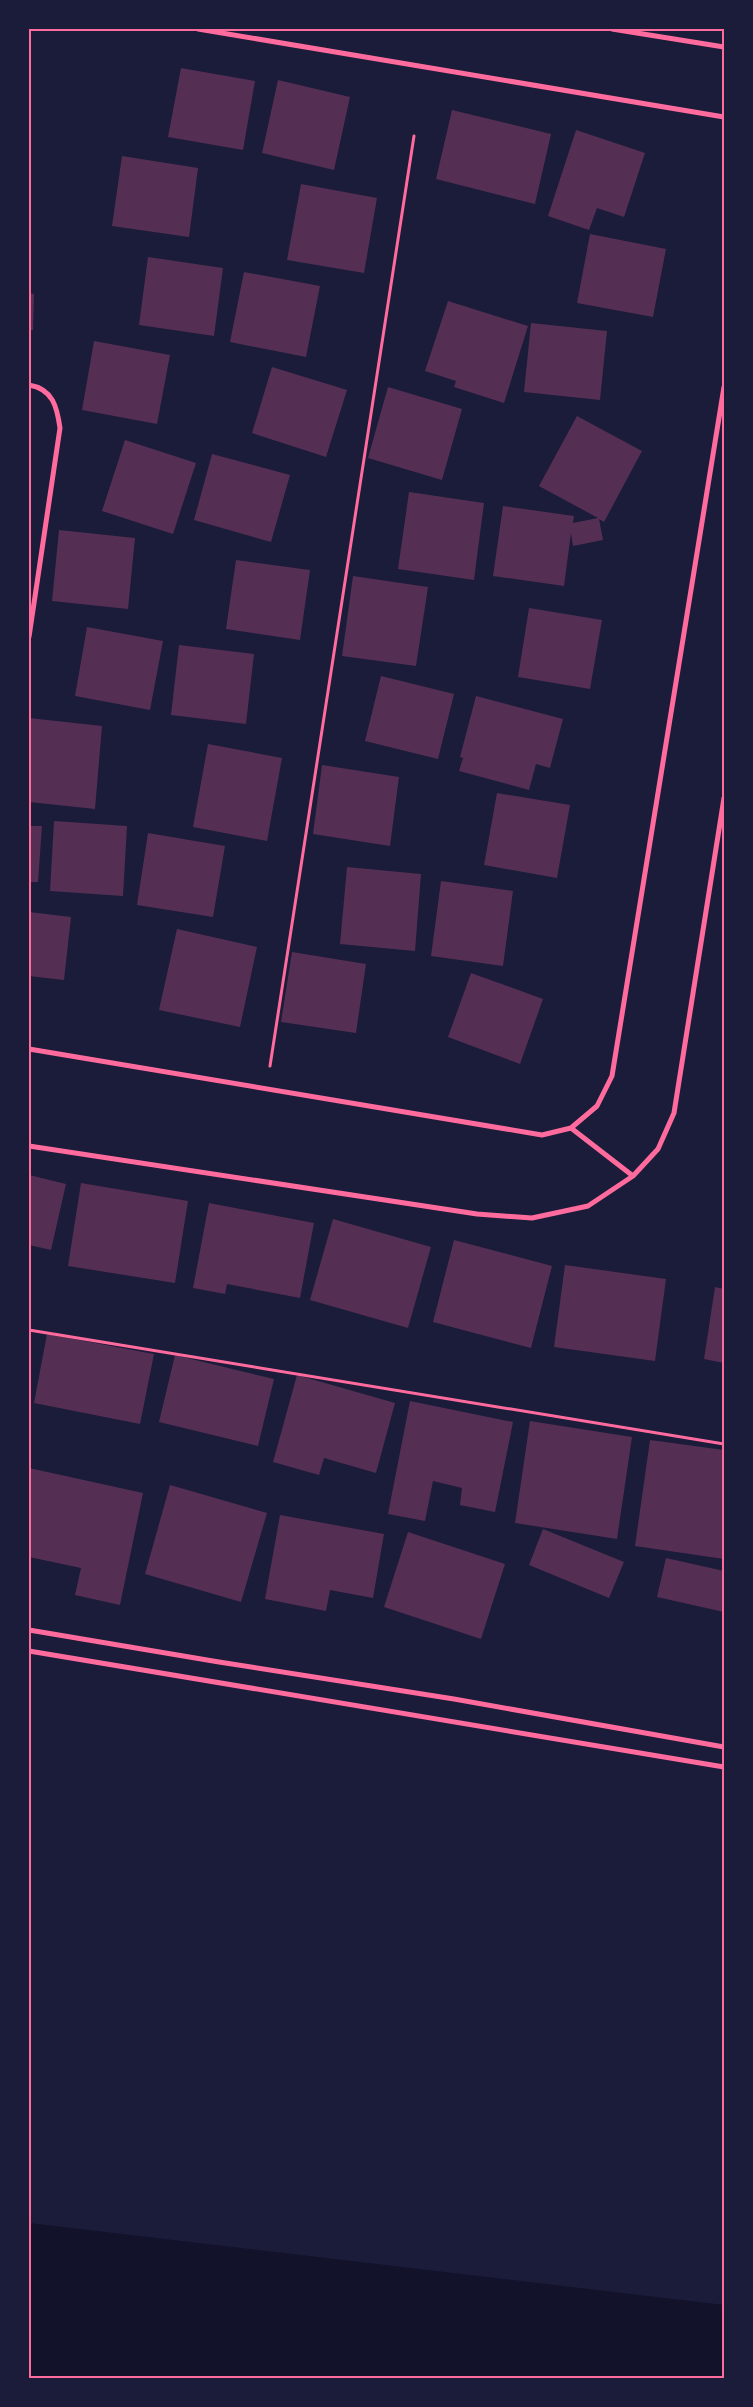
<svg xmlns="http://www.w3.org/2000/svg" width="753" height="2407" font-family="Cabin,sans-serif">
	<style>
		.water { fill: #12122b }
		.building { fill: #542f53 }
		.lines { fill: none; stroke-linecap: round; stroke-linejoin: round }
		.path { stroke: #ff6b9d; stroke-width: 3 }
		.minor { stroke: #ff6b9d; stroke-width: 5 }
		.neatline { fill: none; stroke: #ff6b9d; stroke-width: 2 }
	</style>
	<rect width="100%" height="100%" fill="#1b1b3a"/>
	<path class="water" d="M 29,2223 L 724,2305 L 724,2378 L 29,2378 Z"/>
	<path class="building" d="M 181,68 L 255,81 L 243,150 L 168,137 Z
		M 278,80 L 350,97 L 334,170 L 262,153 Z
		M 452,110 L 551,134 L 535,204 L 436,179 Z
		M 576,130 L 645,153 L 624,217 L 597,208 L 589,230 L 548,216 Z
		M 122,156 L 198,168 L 189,237 L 112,226 Z
		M 301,184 L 377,198 L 364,273 L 287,260 Z
		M 590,234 L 666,249 L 653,317 L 577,303 Z
		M 148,257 L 223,268 L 214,336 L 139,325 Z
		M 244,272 L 320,286 L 306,357 L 230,342 Z
		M 29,293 L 34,294 L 33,330 L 29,330 Z
		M 448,301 L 528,326 L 504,403 L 454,387 L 456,381 L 425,371 Z
		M 531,323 L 607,331 L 600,400 L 524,392 Z
		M 94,341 L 170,355 L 157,424 L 82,410 Z
		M 272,367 L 347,390 L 326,457 L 252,433 Z
		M 388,387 L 462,409 L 442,480 L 368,458 Z
		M 577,416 L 642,451 L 604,522 L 599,519 L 603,540 L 573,546 L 571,533 L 564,586 L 493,576 L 503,506 L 574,516 L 573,523 L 598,518 L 539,486 Z
		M 125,440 L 196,463 L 173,534 L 102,511 Z
		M 212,454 L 290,475 L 271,542 L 194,520 Z
		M 409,492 L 484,503 L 474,580 L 398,569 Z
		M 59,530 L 135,538 L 128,609 L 52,601 Z
		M 236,560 L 310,570 L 300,640 L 226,629 Z
		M 353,576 L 428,587 L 416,666 L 342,656 Z
		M 529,608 L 602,620 L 590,689 L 518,677 Z
		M 87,627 L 163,641 L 150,710 L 75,696 Z
		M 179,645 L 254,654 L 246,724 L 171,715 Z
		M 381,676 L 454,694 L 438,759 L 365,741 Z
		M 476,696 L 563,719 L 550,768 L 536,764 L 529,790 L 459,771 L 463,758 L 460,757 Z
		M 29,718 L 102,726 L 95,809 L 29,802 Z
		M 208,744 L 282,758 L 267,841 L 193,827 Z
		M 322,765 L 399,777 L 390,846 L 313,834 Z
		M 497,793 L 570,805 L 557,878 L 484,865 Z
		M 54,821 L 127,826 L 123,896 L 50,891 Z
		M 29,826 L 42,826 L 38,882 L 29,882 Z
		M 148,833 L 225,846 L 213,917 L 137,905 Z
		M 347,867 L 421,874 L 415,951 L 340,944 Z
		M 441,881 L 513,891 L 503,966 L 431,956 Z
		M 29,912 L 71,917 L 64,980 L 29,976 Z
		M 177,929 L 257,947 L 240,1027 L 159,1010 Z
		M 292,952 L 366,964 L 356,1033 L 281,1022 Z
		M 471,973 L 543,999 L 520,1064 L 448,1037 Z
		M 29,1175 L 66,1184 L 51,1250 L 29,1245 Z
		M 81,1183 L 188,1201 L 175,1283 L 68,1266 Z
		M 209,1203 L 314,1223 L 300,1298 L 227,1284 L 225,1294 L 193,1288 Z
		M 333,1219 L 431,1247 L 408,1328 L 310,1300 Z
		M 454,1240 L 552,1266 L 531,1348 L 433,1322 Z
		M 565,1265 L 666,1279 L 655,1361 L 554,1347 Z
		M 715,1287 L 724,1289 L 724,1363 L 704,1359 Z
		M 47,1334 L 154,1354 L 140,1424 L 34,1403 Z
		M 175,1355 L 274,1379 L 258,1446 L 159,1422 Z
		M 297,1375 L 395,1403 L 376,1473 L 324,1458 L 319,1475 L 273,1462 Z
		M 410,1401 L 513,1422 L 495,1512 L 460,1505 L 462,1488 L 433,1481 L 425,1521 L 388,1514 Z
		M 530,1421 L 632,1437 L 617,1539 L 515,1523 Z
		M 650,1440 L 724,1450 L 724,1559 L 635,1546 Z
		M 29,1468 L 143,1493 L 120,1605 L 75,1595 L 81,1568 L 29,1557 Z
		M 170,1485 L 267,1513 L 241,1602 L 145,1574 Z
		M 280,1515 L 384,1534 L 373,1598 L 330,1590 L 326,1611 L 265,1599 Z
		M 543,1529 L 624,1562 L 609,1598 L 529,1565 Z
		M 408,1532 L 505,1564 L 481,1639 L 384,1607 Z
		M 666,1558 L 724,1571 L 724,1612 L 657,1597 Z"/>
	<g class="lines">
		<path class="path" d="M 270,1066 L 414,136
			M 29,1330 L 724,1444"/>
		<path class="minor" d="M 198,29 L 724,117
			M 612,29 L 724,47
			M 29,385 C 53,389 57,407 60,428 L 29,637
			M 29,1049 L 542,1135 L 571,1128 L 597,1106 L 612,1076 L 724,387
			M 571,1128 L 633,1176
			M 29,1146 L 477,1214 L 532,1218 L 588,1206 L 633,1176 L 658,1149 L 674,1113 L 724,798
			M 29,1630 L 219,1662 L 454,1699 L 724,1747
			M 29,1651 L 724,1767"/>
	</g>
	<rect width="753" height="2407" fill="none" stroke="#1b1b3a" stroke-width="60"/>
	<rect x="30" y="30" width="693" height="2347" class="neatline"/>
</svg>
